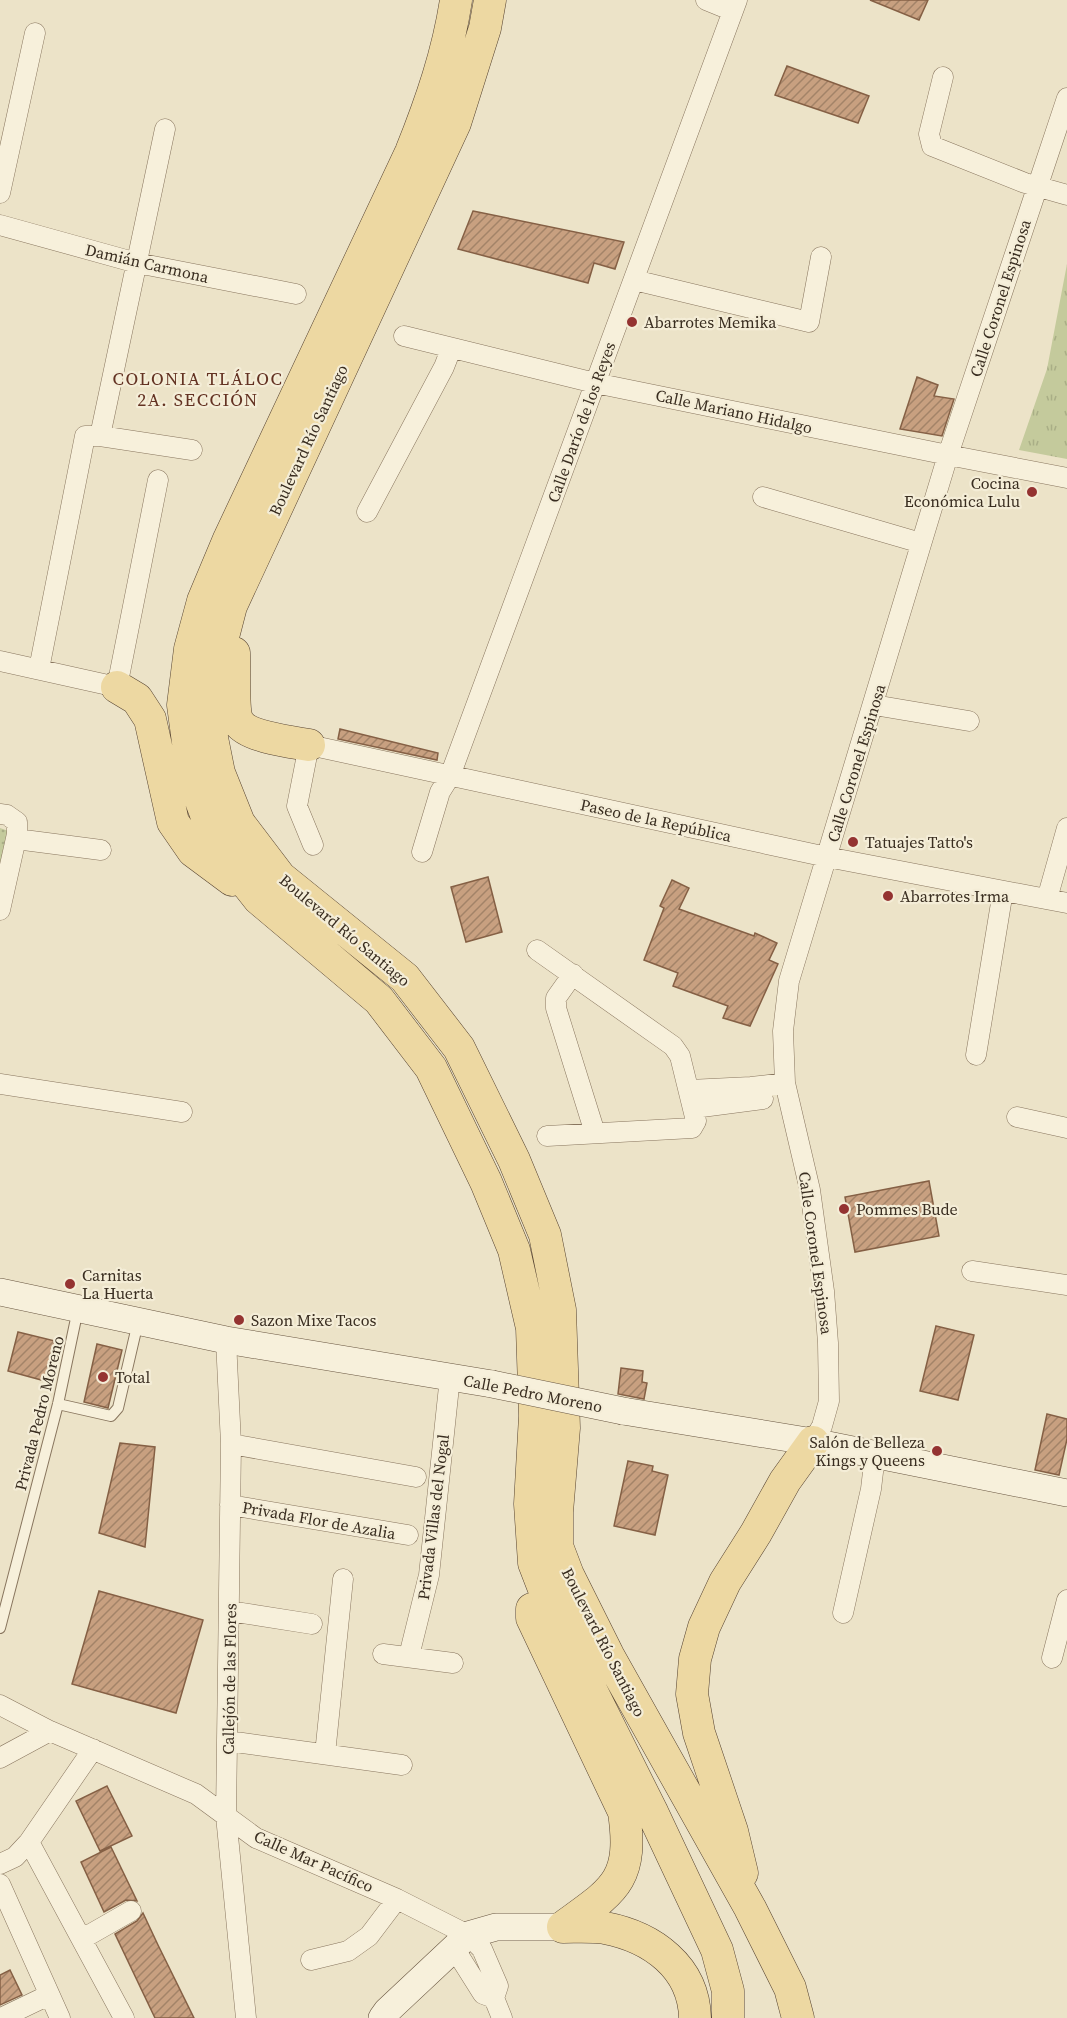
<svg xmlns="http://www.w3.org/2000/svg" width="1067" height="2018" font-family="'Source Serif 4',serif">
	<style>
		.grass { fill: url(#grass-tufts) }
		.park { fill: url(#park-dots) }
		.building { fill: url(#building-hatch); stroke: #856045; stroke-width: 1.5 }
		.lines { fill: none; stroke-linecap: round; stroke-linejoin: round }
		.lane-casing { stroke: #88755e; stroke-width: 12 }
		.street-casing { stroke: #88755e; stroke-width: 21 }
		.secondary-casing { stroke: #695641; stroke-width: 28 }
		.primary-casing { stroke: #564331; stroke-width: 33 }
		.lane { stroke: #f7f0db; stroke-width: 10 }
		.street { stroke: #f7f0db; stroke-width: 20 }
		.secondary { stroke: #f7f0db; stroke-width: 27 }
		.primary { stroke: #edd8a2; stroke-width: 32 }
		.secondary-bridge-casing { stroke: #695641; stroke-width: 28; stroke-linecap: butt }
		.secondary-bridge { stroke: #f7f0db; stroke-width: 27 }
		.poi-dot { fill: #943331; stroke: #f4edd7; stroke-width: 2 }
		.labels { text-anchor: middle; dominant-baseline: central; stroke-width: 4.5; stroke-linejoin: round; paint-order: stroke }
		.street-label { font-size: 16px; fill: #392d20; stroke: #f4edd7 }
		.poi-label { font-size: 16px; fill: #392d20; stroke: #f4edd7; text-anchor: start }
		.neighbourhood-label { font-size: 18px; letter-spacing: 1.5px; fill: #633222; stroke: #f4edd7 }
	</style>
	<defs>
		<pattern id="grass-tufts" width="24" height="20" patternUnits="userSpaceOnUse" patternTransform="scale(1.5)"><rect width="24" height="20" fill="#c4ca9c"/><path d="M3 7l-1-3M5 7V3M7 7l1-3M15 17l-1-3M17 17v-4M19 17l1-3" fill="none" stroke="#a9ae86"/></pattern>
		<pattern id="park-dots" width="8" height="8" patternUnits="userSpaceOnUse" patternTransform="scale(1.5)"><rect width="8" height="8" fill="#c4ca9c"/><path d="M2 2h.1M6 6h.1" fill="none" stroke="#a9ae86" stroke-width="1.8" stroke-linecap="round"/></pattern>
		<pattern id="building-hatch" width="6" height="6" patternUnits="userSpaceOnUse" patternTransform="scale(1.5)"><rect width="6" height="6" fill="#c8a080"/><path d="M-1 1l2-2M0 6l6-6M5 7l2-2" fill="none" stroke="#a38368"/></pattern>
	</defs>
	<rect width="100%" height="100%" fill="#ece3c8"/>
	<path class="grass" d="M 1067,264 L 1067,459 L 1019,450 L 1047,369 Z"/>
	<path class="park" d="M 0,828 L 17,834 L 0,910 Z"/>
	<path class="building" d="M 870,0 L 928,0 L 919,20 Z
		M 787,66 L 869,96 L 858,123 L 775,95 Z
		M 473,211 L 624,242 L 615,269 L 594,263 L 588,283 L 458,249 Z
		M 917,377 L 938,385 L 934,396 L 954,399 L 942,436 L 900,429 Z
		M 340,729 L 438,753 L 437,760 L 338,739 Z
		M 488,877 L 502,932 L 466,942 L 451,887 Z
		M 672,880 L 689,888 L 679,909 L 754,936 L 755,933 L 777,943 L 769,960 L 778,964 L 750,1026 L 723,1018 L 728,1006 L 673,986 L 678,973 L 644,960 L 664,908 L 660,906 Z
		M 929,1181 L 939,1236 L 855,1252 L 845,1197 Z
		M 936,1326 L 974,1335 L 958,1400 L 920,1391 Z
		M 18,1332 L 55,1341 L 45,1381 L 8,1371 Z
		M 97,1344 L 122,1350 L 108,1408 L 84,1402 Z
		M 621,1368 L 643,1371 L 642,1382 L 647,1383 L 644,1399 L 618,1394 Z
		M 1047,1414 L 1067,1419 L 1067,1439 L 1059,1475 L 1035,1470 Z
		M 120,1443 L 155,1447 L 145,1547 L 99,1533 Z
		M 628,1461 L 653,1466 L 652,1471 L 668,1475 L 655,1535 L 614,1526 Z
		M 99,1591 L 203,1620 L 176,1713 L 72,1684 Z
		M 107,1786 L 132,1836 L 100,1851 L 76,1801 Z
		M 111,1847 L 137,1901 L 126,1900 L 104,1912 L 81,1862 Z
		M 143,1913 L 158,1945 L 194,2018 L 155,2018 L 115,1934 L 137,1921 Z
		M 10,1970 L 22,1995 L 0,2005 L 0,1975 Z"/>
	<g class="lines">
		<g class="lane-casing">
			<path id="lane" d="M 58,1404 L 111,1416 L 118,1408 L 138,1322
				M 0,1628 L 58,1404 L 78,1309"/>
		</g>
		<g class="street-casing">
			<path id="street" d="M 706,0 L 733,11
				M 943,77 L 929,134 L 932,146 L 1025,183 L 1067,195
				M 0,193 L 35,33
				M 0,225 L 137,263 L 296,294
				M 634,280 L 809,322 L 821,257
				M 404,336 L 595,383 L 948,455 L 1067,478
				M 100,436 L 165,129
				M 763,497 L 921,543
				M 367,512 L 444,367 L 451,349
				M 0,661 L 117,687 L 158,480
				M 39,669 L 85,436 L 100,436 L 192,450
				M 874,705 L 969,721
				M 0,814 L 7,815 L 17,822 L 17,834 L 0,910
				M 16,839 L 101,850
				M 313,845 L 297,806 L 309,745 L 827,857 L 1067,903
				M 422,852 L 440,792 L 450,776 L 737,0
				M 1047,899 L 1067,828
				M 537,950 L 673,1046 L 680,1056 L 696,1121 L 692,1128 L 547,1136
				M 573,974 L 556,998 L 556,1008 L 595,1133
				M 976,1055 L 1003,891
				M 0,1084 L 182,1112
				M 689,1090 L 751,1087 L 785,1083
				M 694,1108 L 763,1099
				M 1017,1117 L 1067,1128
				M 972,1271 L 1067,1285
				M 226,1340 L 231,1444 L 226,1816 L 246,2018
				M 813,1442 L 822,1426 L 829,1401 L 828,1343 L 824,1291 L 810,1190 L 785,1083 L 783,1031 L 789,981 L 948,455 L 1067,98
				M 231,1444 L 416,1477
				M 230,1505 L 408,1535
				M 229,1611 L 312,1624
				M 843,1613 L 871,1489 L 875,1455
				M 383,1654 L 453,1663
				M 409,1656 L 429,1575 L 450,1377
				M 1052,1658 L 1067,1600
				M 0,1705 L 50,1731 L 196,1794 L 256,1838 L 397,1899 L 468,1935 L 482,1949 L 498,1986 L 494,1998 L 502,2018
				M 228,1741 L 402,1765
				M 325,1754 L 343,1579
				M 0,1758 L 50,1731
				M 29,1842 L 124,2018
				M 0,1864 L 15,1857 L 29,1842 L 93,1749
				M 0,1884 L 60,2018
				M 82,1939 L 131,1911
				M 454,1948 L 483,1994 L 494,1998
				M 311,1960 L 348,1951 L 369,1936 L 397,1899
				M 1,2018 L 49,1995"/>
		</g>
		<g class="secondary-casing">
			<path id="secondary" d="M 0,1292 L 226,1340 L 492,1384
				M 623,1411 L 813,1442 L 1067,1493
				M 382,2018 L 387,2011 L 468,1935 L 496,1927 L 563,1927"/>
		</g>
		<g class="primary-casing">
			<path id="primary" d="M 456,0 C 448,53 431,102 411,152 L 229,539 L 203,601 L 190,649 L 183,705 L 193,779 L 218,847 L 259,899 L 379,1000 L 431,1068 L 486,1182 L 514,1250 L 532,1328 L 535,1416 L 530,1504 L 534,1563 L 556,1620 L 653,1814 L 717,1950 L 728,1991 L 728,2018
				M 490,0 L 485,28 L 455,123 L 231,606 L 218,656 L 211,707 L 212,738 L 219,773 L 239,823 L 280,877 L 405,978 L 459,1048 L 514,1160 L 545,1235 L 560,1310 L 564,1428 L 557,1512 L 557,1546 L 568,1575 L 608,1655 L 750,1908 L 790,1988 L 798,2018
				M 234,653 C 235,667 232,713 239,723 C 249,737 292,742 309,745
				M 117,687 L 137,699 L 150,719 L 173,822 L 193,851 L 232,880
				M 532,1609 L 532,1618 L 624,1812 C 634,1881 614,1890 563,1927
				M 742,1873 L 732,1831 L 699,1733 L 692,1694 L 695,1659 L 704,1627 L 725,1582 L 756,1533 L 785,1481 L 813,1442
				M 563,1927 C 577,1927 591,1926 605,1928 C 652,1937 694,1967 695,2018"/>
		</g>
		<use href="#lane" class="lane"/>
		<use href="#street" class="street"/>
		<use href="#secondary" class="secondary"/>
		<use href="#primary" class="primary"/>
		<g class="secondary-bridge-casing">
			<path id="secondary-bridge" d="M 492,1384 L 623,1411"/>
		</g>
		<use href="#secondary-bridge" class="secondary-bridge"/>
	</g>
	<g class="poi-dot">
		<circle cx="632" cy="322" r="6"/>
		<circle cx="1032" cy="492" r="6"/>
		<circle cx="853" cy="842" r="6"/>
		<circle cx="888" cy="896" r="6"/>
		<circle cx="844" cy="1209" r="6"/>
		<circle cx="70" cy="1284" r="6"/>
		<circle cx="239" cy="1320" r="6"/>
		<circle cx="103" cy="1377" r="6"/>
		<circle cx="937" cy="1451" r="6"/>
	</g>
	<g class="labels">
		<g class="street-label">
			<text transform="translate(147 263) rotate(13)">Damián Carmona</text>
			<text transform="translate(1000 298) rotate(-72)">Calle Coronel Espinosa</text>
			<text transform="translate(734 411) rotate(12)">Calle Mariano Hidalgo</text>
			<text transform="translate(581 422) rotate(-70)">Calle Darío de los Reyes</text>
			<text transform="translate(308 440) rotate(-65)">Boulevard Río Santiago</text>
			<text transform="translate(856 763) rotate(-73)">Calle Coronel Espinosa</text>
			<text transform="translate(656 820) rotate(12)">Paseo de la República</text>
			<text transform="translate(345 930) rotate(40)">Boulevard Río Santiago</text>
			<text transform="translate(816 1253) rotate(82)">Calle Coronel Espinosa</text>
			<text transform="translate(533 1393) rotate(11)">Calle Pedro Moreno</text>
			<text transform="translate(39 1413) rotate(-76)">Privada Pedro Moreno</text>
			<text transform="translate(433 1517) rotate(-83)">Privada Villas del Nogal</text>
			<text transform="translate(319 1520) rotate(10)">Privada Flor de Azalia</text>
			<text transform="translate(604 1642) rotate(63)">Boulevard Río Santiago</text>
			<text transform="translate(229 1679) rotate(-89)">Callejón de las Flores</text>
			<text transform="translate(314 1861) rotate(24)">Calle Mar Pacífico</text>
		</g>
		<g class="poi-label">
			<text x="644" y="322">Abarrotes Memika</text>
			<text x="1020" y="483" text-anchor="end">Cocina<tspan x="1020" dy="18">Económica Lulu</tspan></text>
			<text x="865" y="842">Tatuajes Tatto's</text>
			<text x="900" y="896">Abarrotes Irma</text>
			<text x="856" y="1209">Pommes Bude</text>
			<text x="82" y="1275">Carnitas<tspan x="82" dy="18">La Huerta</tspan></text>
			<text x="251" y="1320">Sazon Mixe Tacos</text>
			<text x="115" y="1377">Total</text>
			<text x="925" y="1442" text-anchor="end">Salón de Belleza<tspan x="925" dy="18">Kings y Queens</tspan></text>
		</g>
		<g class="neighbourhood-label">
			<text x="198" y="378">COLONIA TLÁLOC<tspan x="198" dy="21">2A. SECCIÓN</tspan></text>
		</g>
	</g>
</svg>
